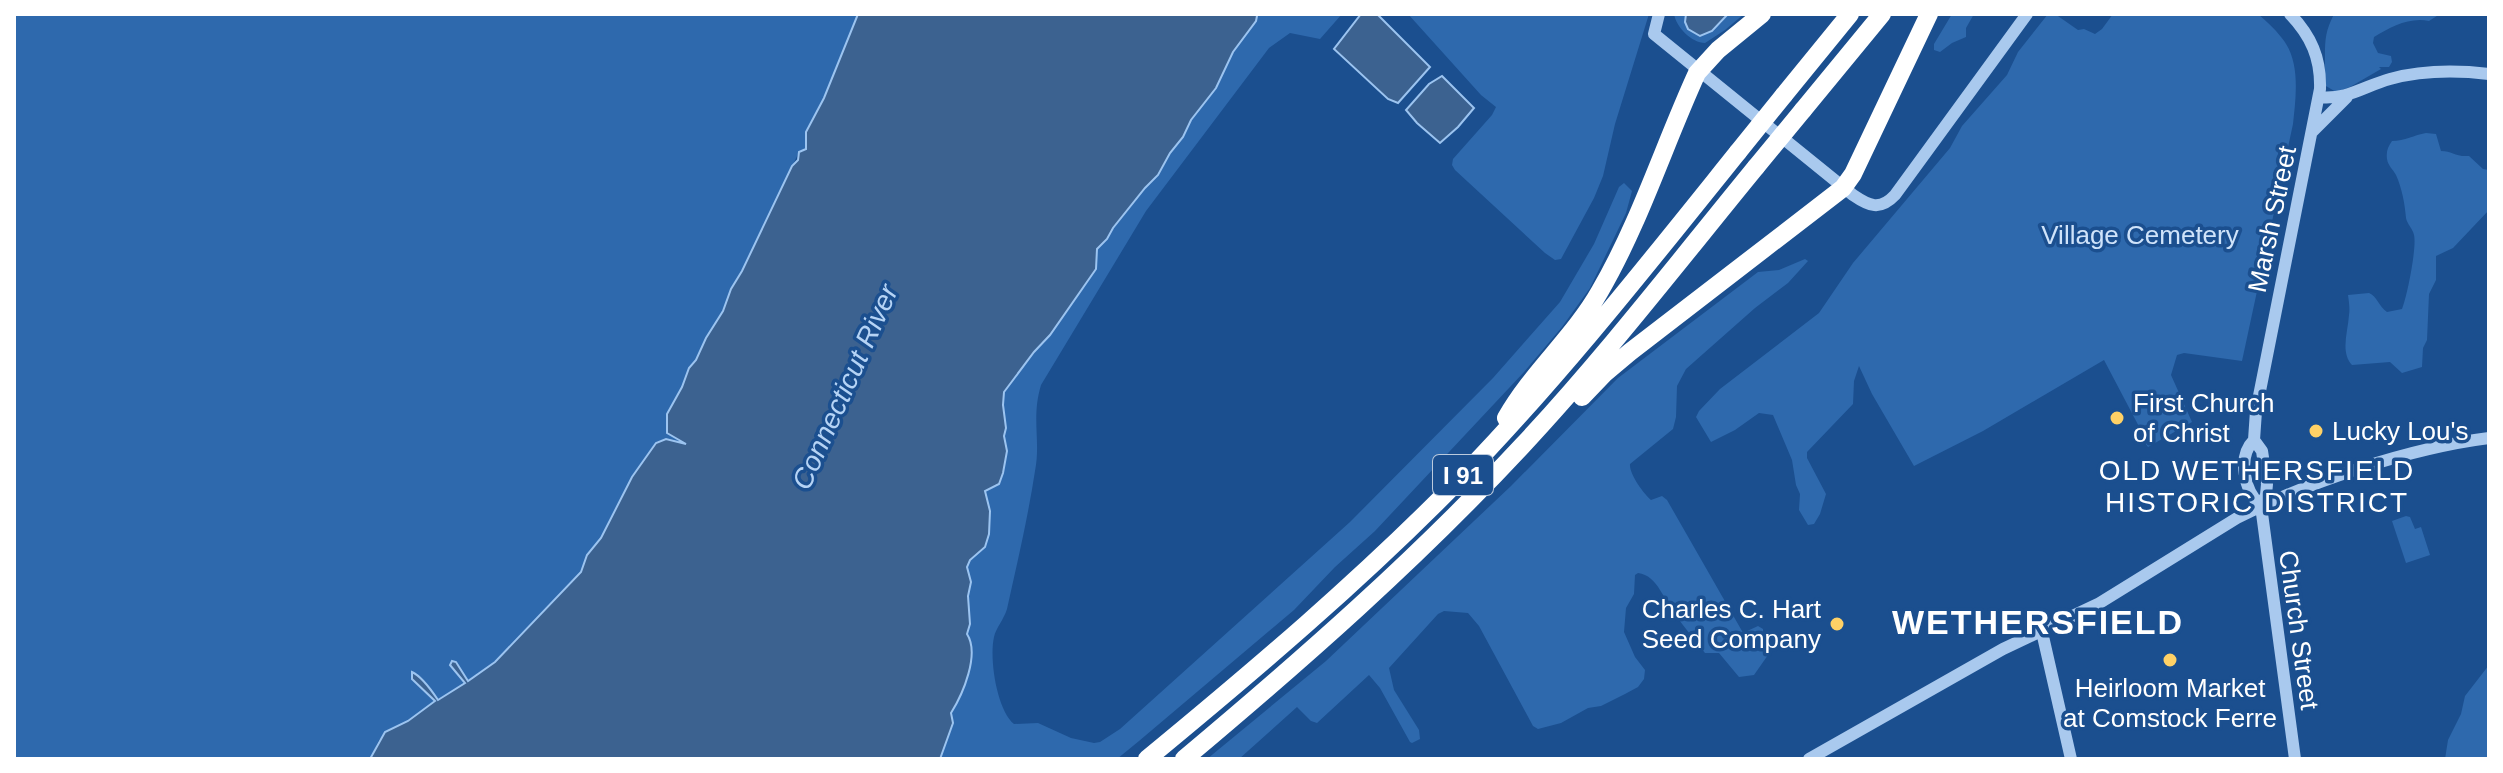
<svg xmlns="http://www.w3.org/2000/svg" width="2503" height="773" font-family="Helvetica,sans-serif">
	<style>
		.green { fill: #2e69ad }
		.water { fill: #3c6290; stroke: #9cc4f0; stroke-width: 2 }
		.lines { fill: none; stroke-linecap: round; stroke-linejoin: round }
		.tertiary { stroke: #a9c9ee; stroke-width: 12 }
		.motorway { stroke: #fff; stroke-width: 18 }
		.motorway-bridge { stroke: #fff; stroke-width: 18 }
		.poi-dot { fill: #ffd166; stroke: #1b4f8f; stroke-width: 3 }
		.labels { text-anchor: middle; dominant-baseline: central; stroke-width: 7; stroke-linejoin: round; paint-order: stroke }
		.shield { fill: #1b4f8f; stroke: #bbcadd; stroke-width: 2 }
		.shield-label { font-size: 24px; font-weight: bold; fill: #fff }
		.street-label { font-size: 26px; fill: #fff; stroke: #1b4f8f }
		.park-label { font-size: 26px; fill: #cfe3fa; stroke: #1b4f8f }
		.poi-label { font-size: 26px; fill: #fff; stroke: #1b4f8f; text-anchor: start }
		.water-label { font-size: 28px; font-style: italic; fill: #b5d3f5; stroke: #1b4f8f }
		.neighbourhood-label { font-size: 28px; letter-spacing: 2px; fill: #fff; stroke: #1b4f8f }
		.district-label { font-size: 34px; font-weight: bold; letter-spacing: 2px; fill: #fff; stroke: #1b4f8f }
	</style>
	<rect width="100%" height="100%" fill="#1b4f8f"/>
	<path class="green" d="M 14,14 L 858,14 L 824,98 L 806,132 L 806,149 L 799,152 L 742,271 L 731,289 L 721,315 L 706,338 L 696,360 L 689,368 L 682,387 L 667,414 L 667,433 L 686,444 L 666,439 L 656,442 L 632,477 L 601,538 L 587,555 L 581,572 L 495,662 L 408,721 L 390,729 L 379,740 L 370,759 L 14,759 Z
		M 1255,14 L 1342,14 L 1320,39 L 1290,33 L 1269,48 L 1146,211 L 1041,385 C 1031,418 1041,441 1035,471 C 1028,517 1017,564 1007,609 C 1004,619 996,628 994,637 C 989,659 997,710 1014,724 L 1038,723 L 1071,738 L 1094,743 L 1100,742 L 1120,729 L 1350,522 L 1493,378 L 1560,302 L 1594,244 L 1619,187 L 1624,183 L 1632,191 L 1626,213 L 1590,288 L 1562,327 L 1524,372 L 1375,531 L 1335,567 L 1294,610 L 1139,741 L 1117,759 L 940,759 C 948,742 947,733 951,716 C 952,710 956,705 959,699 C 968,683 977,650 967,633 L 970,624 L 968,596 L 971,582 L 967,567 L 970,560 L 985,547 L 989,534 L 990,511 L 985,491 L 997,486 L 1002,477 L 1004,436 L 1006,428 L 1003,405 L 1004,391 L 1034,352 L 1047,339 L 1096,269 L 1097,249 L 1107,239 L 1113,228 L 1145,188 L 1158,175 L 1170,153 L 1183,137 L 1191,120 L 1216,88 L 1233,52 L 1256,21 Z
		M 1408,14 L 1649,14 L 1615,124 L 1603,176 L 1594,198 L 1561,259 L 1555,260 L 1545,253 L 1455,170 L 1452,165 L 1453,159 L 1492,115 L 1496,107 L 1481,95 Z
		M 1674,14 L 1686,14 L 1685,20 L 1689,30 L 1702,36 L 1721,23 L 1728,14 L 1744,14 L 1725,30 L 1705,43 C 1692,43 1676,27 1674,14 Z
		M 1952,14 L 1974,14 L 1966,28 L 1966,37 L 1952,43 L 1940,52 L 1934,50 L 1934,44 Z
		M 2048,14 L 2055,14 L 2078,30 L 2084,29 L 2095,34 L 2102,29 L 2113,14 L 2258,14 C 2266,21 2274,28 2281,37 C 2301,60 2296,96 2293,124 L 2242,361 L 2184,353 L 2177,355 L 2171,375 L 2192,422 L 2148,447 L 2143,440 L 2145,438 L 2104,360 L 1983,431 L 1914,466 L 1872,394 L 1859,366 L 1854,381 L 1853,404 L 1807,452 L 1807,458 L 1826,494 L 1820,514 L 1814,524 L 1808,525 L 1799,510 L 1800,494 L 1796,485 L 1792,460 L 1773,415 L 1759,413 L 1735,430 L 1711,442 L 1696,417 L 1699,411 L 1720,389 L 1819,313 L 1853,263 L 1950,148 L 1962,126 L 2007,75 L 2018,52 Z
		M 2334,14 L 2440,14 L 2429,21 C 2409,17 2391,27 2374,37 L 2373,43 L 2378,53 L 2391,56 L 2392,62 L 2389,67 L 2379,67 L 2381,69 L 2350,87 L 2336,92 L 2326,86 C 2324,78 2325,73 2325,66 C 2325,42 2324,34 2334,14 Z
		M 2426,133 L 2436,134 L 2441,151 C 2452,151 2455,157 2469,156 L 2483,169 L 2489,170 L 2489,210 L 2453,248 L 2436,256 L 2436,280 L 2429,294 L 2427,340 L 2423,348 L 2422,367 L 2402,373 L 2390,362 L 2352,365 C 2340,352 2348,332 2349,315 C 2350,309 2349,302 2348,295 L 2369,293 C 2377,296 2379,307 2387,312 L 2402,309 C 2407,297 2417,247 2414,235 C 2413,229 2407,224 2406,218 C 2405,205 2402,188 2396,175 C 2393,169 2388,166 2387,159 C 2386,151 2388,147 2392,141 C 2405,141 2414,135 2426,133 Z
		M 1805,259 L 1808,261 L 1788,283 L 1755,308 L 1686,369 L 1677,386 L 1676,417 L 1673,429 L 1630,464 C 1629,474 1644,494 1651,500 L 1662,496 L 1667,500 L 1742,631 L 1745,632 L 1758,626 L 1763,629 L 1763,641 L 1768,655 L 1754,675 L 1739,677 L 1719,653 L 1705,653 C 1695,640 1685,628 1676,616 C 1665,603 1658,575 1638,573 L 1635,575 L 1634,594 L 1626,608 L 1624,632 L 1635,657 L 1645,670 L 1644,679 L 1638,687 L 1625,694 L 1601,706 L 1588,708 L 1561,723 L 1538,729 L 1533,726 L 1479,626 L 1468,613 L 1444,611 L 1438,614 L 1389,668 L 1394,690 L 1419,730 L 1420,739 L 1412,743 L 1410,742 L 1380,688 L 1369,675 L 1317,723 L 1311,721 L 1297,707 L 1239,759 L 1207,759 L 1326,661 L 1511,486 L 1618,378 L 1758,272 L 1779,270 Z
		M 2406,516 L 2410,517 L 2415,529 L 2421,527 L 2430,555 L 2406,563 L 2392,521 Z
		M 2489,665 L 2489,759 L 2445,759 L 2448,740 L 2461,714 L 2465,696 Z"/>
	<path class="water" d="M 858,14 L 1255,14 L 1257,16 L 1256,21 L 1233,52 L 1216,88 L 1191,120 L 1183,137 L 1170,153 L 1158,175 L 1145,188 L 1113,228 L 1107,239 L 1097,249 L 1096,269 L 1050,335 L 1034,352 L 1004,392 L 1003,405 L 1006,428 L 1004,436 L 1007,451 L 1003,473 L 999,484 L 985,491 L 990,511 L 989,534 L 985,547 L 970,560 L 967,567 L 971,582 L 968,596 L 970,624 L 967,634 C 980,654 963,694 951,713 L 953,723 L 940,759 L 370,759 L 385,732 L 408,721 L 435,701 L 412,679 L 412,672 C 421,676 432,691 438,700 L 465,683 L 450,665 L 452,661 L 456,662 L 468,681 L 495,662 L 581,572 L 587,555 L 601,538 L 632,477 L 656,443 L 666,439 L 686,444 L 667,433 L 667,414 L 682,387 L 689,368 L 696,360 L 706,338 L 723,311 L 731,289 L 742,271 L 792,166 L 798,160 L 799,152 L 806,149 L 806,132 L 824,98 Z
		M 1361,14 L 1377,14 L 1430,67 L 1398,103 L 1388,99 L 1334,49 Z
		M 1686,14 L 1728,14 L 1712,31 L 1700,36 L 1688,29 L 1685,22 Z
		M 1442,76 L 1474,108 L 1458,127 L 1440,143 L 1417,123 L 1406,110 L 1429,84 Z"/>
	<g class="lines">
		<path class="tertiary" d="M 1659,14 L 1654,34 L 1853,195 C 1869,206 1880,211 1895,195 L 2027,14
			M 2319,97 C 2348,100 2364,86 2390,79 C 2423,70 2455,70 2489,74
			M 2312,132 L 2347,97
			M 2254,440 C 2237,457 2244,491 2261,506
			M 2261,506 L 2266,495 L 2267,484 L 2262,451 L 2254,440 L 2256,411 L 2320,89 C 2321,58 2311,36 2290,14
			M 2261,506 L 2295,759
			M 2042,632 L 2071,759
			M 1809,759 L 2003,649 L 2098,604 L 2237,518 C 2308,482 2410,448 2489,438"/>
		<path class="motorway" d="M 1784,95 L 1850,14
			M 1803,110 L 1882,14
			M 1582,397 L 1605,373 L 1630,352 L 1843,188 L 1853,174 L 1929,14
			M 1506,418 C 1532,372 1574,337 1600,291 C 1640,222 1664,145 1697,73 L 1718,50 L 1762,14
			M 1147,759 C 1255,670 1361,580 1459,480 C 1559,377 1648,264 1738,152
			M 1184,759 C 1302,660 1417,559 1522,446 C 1605,357 1679,261 1756,167"/>
		<path class="motorway-bridge" d="M 1738,152 L 1784,95
			M 1756,167 L 1803,110"/>
	</g>
	<g class="poi-dot">
		<circle cx="2117" cy="418" r="8"/>
		<circle cx="2316" cy="431" r="8"/>
		<circle cx="1837" cy="624" r="8"/>
		<circle cx="2170" cy="660" r="8"/>
	</g>
	<g class="labels">
		<rect class="shield" x="1433" y="455" width="60" height="40" rx="6"/>
		<g class="shield-label">
			<text x="1463" y="475">I 91</text>
		</g>
		<g class="street-label">
			<text transform="translate(2272 219) rotate(-78)">Marsh Street</text>
			<text transform="translate(2299 630) rotate(82)">Church Street</text>
		</g>
		<g class="park-label">
			<text x="2140" y="235">Village Cemetery</text>
		</g>
		<g class="poi-label">
			<text x="2133" y="403">First Church<tspan x="2133" dy="30">of Christ</tspan></text>
			<text x="2332" y="431">Lucky Lou's</text>
			<text x="1821" y="609" text-anchor="end">Charles C. Hart<tspan x="1821" dy="30">Seed Company</tspan></text>
			<text x="2170" y="688" text-anchor="middle">Heirloom Market<tspan x="2170" dy="30">at Comstock Ferre</tspan></text>
		</g>
		<g class="water-label">
			<text transform="translate(845 387) rotate(-66)">Connecticut River</text>
		</g>
		<g class="neighbourhood-label">
			<text x="2257" y="470">OLD WETHERSFIELD<tspan x="2257" dy="32">HISTORIC DISTRICT</tspan></text>
		</g>
		<g class="district-label">
			<text x="2038" y="622">WETHERSFIELD</text>
		</g>
	</g>
	<rect width="2503" height="773" fill="none" stroke="#ffffff" stroke-width="32"/>
</svg>
